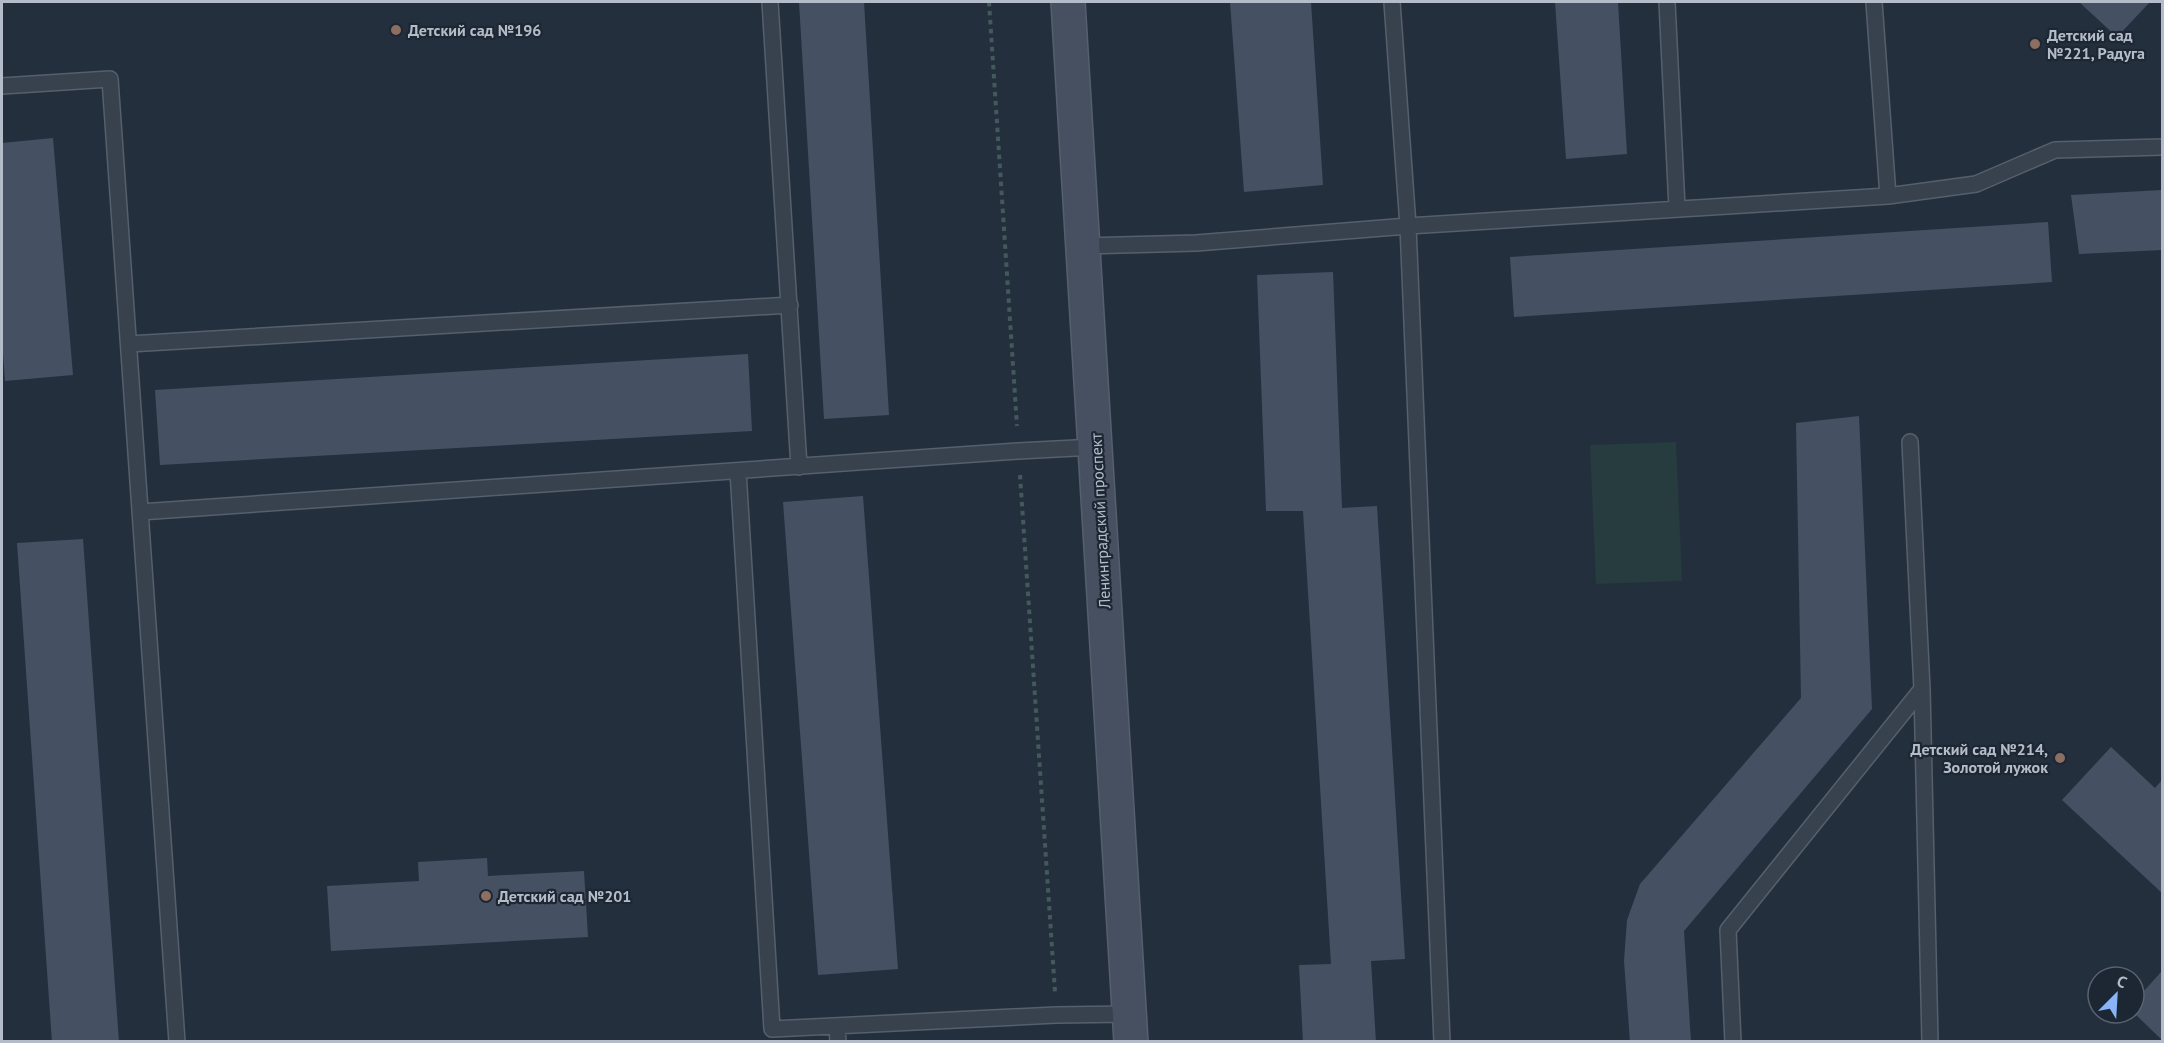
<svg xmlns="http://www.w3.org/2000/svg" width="2164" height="1043" font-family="'PT Sans',sans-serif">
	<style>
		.green { fill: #263c3f }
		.building { fill: #455162 }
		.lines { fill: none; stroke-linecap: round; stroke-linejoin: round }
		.lane-casing { stroke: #565f6c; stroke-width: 18 }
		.secondary-casing { stroke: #565f6c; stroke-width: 36 }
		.path { stroke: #44595c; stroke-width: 4; stroke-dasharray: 4.5 4.5; stroke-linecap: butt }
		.lane { stroke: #38414e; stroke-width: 15 }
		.secondary { stroke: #465061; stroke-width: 33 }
		.education-dot { fill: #8d6e63; stroke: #1d2633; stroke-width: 2 }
		.labels { text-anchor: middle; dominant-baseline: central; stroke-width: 4.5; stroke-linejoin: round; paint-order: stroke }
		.poi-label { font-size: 16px; font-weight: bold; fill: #b4bcc9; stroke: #1d2633; text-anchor: start }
		.street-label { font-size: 16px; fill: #b4bcc9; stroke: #1d2633 }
	</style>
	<rect width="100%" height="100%" fill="#242f3e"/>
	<path class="green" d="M 1676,442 L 1682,581 L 1596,584 L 1590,445 Z"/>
	<path class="building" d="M 799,2 L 864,2 L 889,415 L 824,419 Z
		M 1230,2 L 1311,2 L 1323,185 L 1244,192 Z
		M 1555,2 L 1618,2 L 1627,154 L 1566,159 Z
		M 2079,2 L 2150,2 L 2117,37 Z
		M 53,138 L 73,375 L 5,381 L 2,340 L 2,143 Z
		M 2162,190 L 2162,250 L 2079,254 L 2071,195 Z
		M 2048,222 L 2052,282 L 1514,317 L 1510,257 Z
		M 1333,272 L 1342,508 L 1377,506 L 1405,959 L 1371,961 L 1376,1042 L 1303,1042 L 1299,965 L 1331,964 L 1303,511 L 1266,511 L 1257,275 Z
		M 748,354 L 752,431 L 160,465 L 155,390 Z
		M 1859,416 L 1872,709 L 1684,931 L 1691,1042 L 1630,1042 L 1624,961 L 1627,920 L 1640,884 L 1801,698 L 1796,423 Z
		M 863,496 L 898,969 L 818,975 L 783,502 Z
		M 83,539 L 119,1042 L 52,1042 L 17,543 Z
		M 2111,747 L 2155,788 L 2162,780 L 2162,893 L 2062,800 Z
		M 487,858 L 488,876 L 584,871 L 588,937 L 331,951 L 327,886 L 419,881 L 418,862 Z
		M 2162,971 L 2162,1040 L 2134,1013 L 2134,1002 Z"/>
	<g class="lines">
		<g class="lane-casing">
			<path id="lane" d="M 770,2 L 799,467
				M 1392,2 L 1408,226 L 1442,1042
				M 1667,2 L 1677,208
				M 1874,2 L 1888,196
				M 2,86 L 110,79 L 177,1042
				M 1083,246 L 1196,243 L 1408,226 L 1888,196 L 1976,184 L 2055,150 L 2162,147
				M 129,344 L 790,305
				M 1910,442 L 1922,689 L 1930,1042
				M 738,471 L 772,1029 L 1056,1015 L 1130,1014
				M 140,512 L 1018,451 L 1095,447
				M 837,1026 L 838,1042
				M 1733,1042 L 1728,930 L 1922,689"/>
		</g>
		<g class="secondary-casing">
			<path id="secondary" d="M 1068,2 L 1131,1042"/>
		</g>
		<path class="path" d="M 989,2 L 1017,426
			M 1020,475 L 1055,992"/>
		<use href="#lane" class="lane"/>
		<use href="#secondary" class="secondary"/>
	</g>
	<g class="education-dot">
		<circle cx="396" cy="30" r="6"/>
		<circle cx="2035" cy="44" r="6"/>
		<circle cx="2060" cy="758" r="6"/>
		<circle cx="486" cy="896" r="6"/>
	</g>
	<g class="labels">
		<g class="poi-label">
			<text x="408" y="30">Детский сад №196</text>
			<text x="2047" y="35">Детский сад<tspan x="2047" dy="18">№221, Радуга</tspan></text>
			<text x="2048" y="749" text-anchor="end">Детский сад №214,<tspan x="2048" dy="18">Золотой лужок</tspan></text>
			<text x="498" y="896">Детский сад №201</text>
		</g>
		<g class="street-label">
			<text transform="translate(1100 521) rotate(-93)">Ленинградский проспект</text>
		</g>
	</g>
	<rect width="2164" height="1043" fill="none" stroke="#b4bcc9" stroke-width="6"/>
	<g transform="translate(2116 995) rotate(24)"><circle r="28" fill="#1d2633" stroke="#59626f" stroke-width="1.5"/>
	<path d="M0-4.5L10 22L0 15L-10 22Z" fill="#8ab4f8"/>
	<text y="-9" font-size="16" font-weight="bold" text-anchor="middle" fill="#b4bcc9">С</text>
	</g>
</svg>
